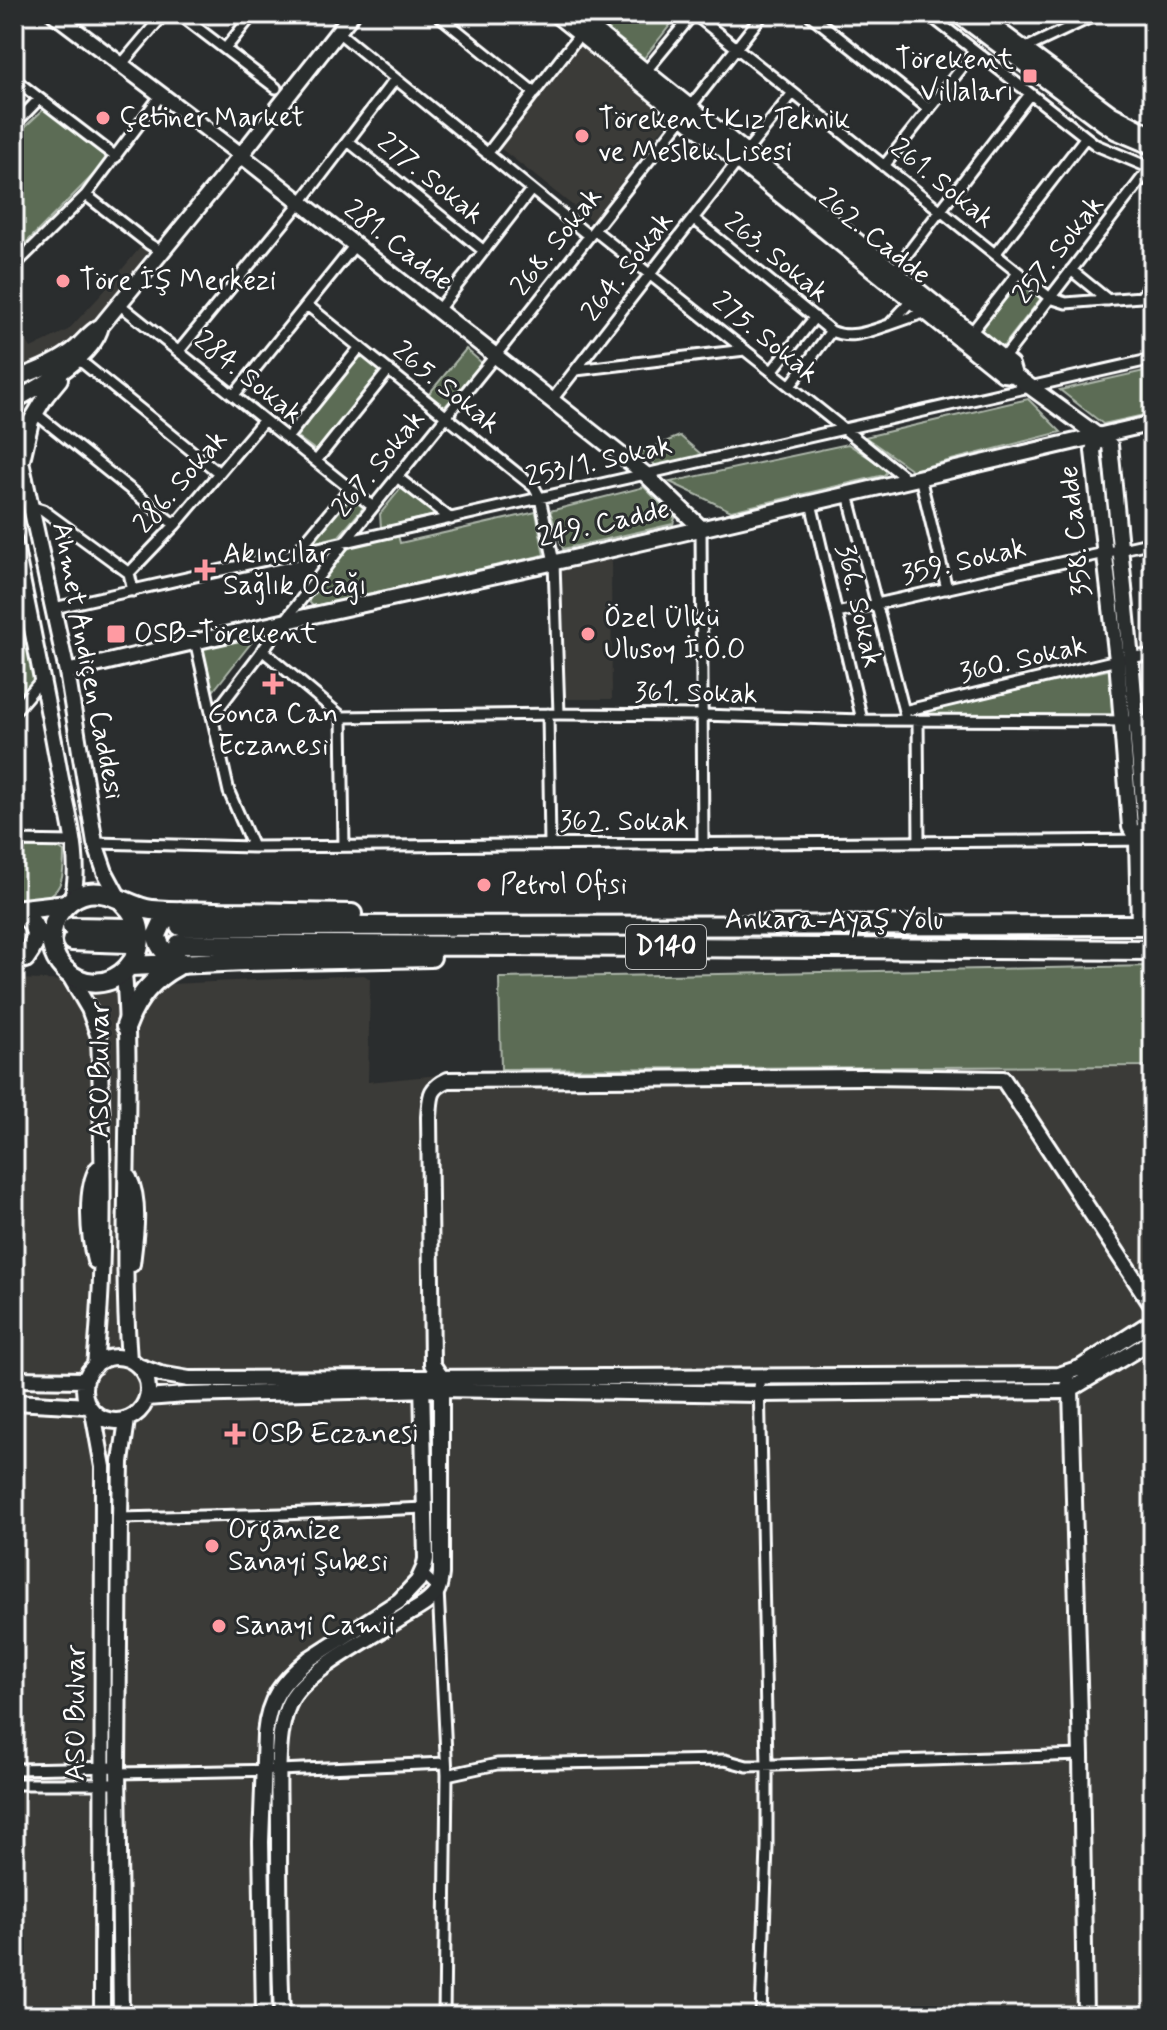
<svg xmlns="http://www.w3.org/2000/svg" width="1167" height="2030" font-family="Mynerve,sans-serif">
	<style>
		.built { fill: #3b3a37 }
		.green { fill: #5b6c55; stroke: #adb6aa; stroke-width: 2 }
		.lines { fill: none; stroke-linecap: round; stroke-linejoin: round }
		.highway-tunnel { stroke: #3f4243; stroke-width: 18; stroke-dasharray: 18 9; stroke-linecap: butt }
		.street-casing { stroke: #fff; stroke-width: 15 }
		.secondary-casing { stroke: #fff; stroke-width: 20 }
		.highway-casing { stroke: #fff; stroke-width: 24 }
		.street { stroke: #2a2d2e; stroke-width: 9 }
		.secondary { stroke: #2a2d2e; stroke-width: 14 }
		.highway { stroke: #2a2d2e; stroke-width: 18 }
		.poi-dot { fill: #ff9aa2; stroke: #2a2d2e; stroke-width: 3 }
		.labels { text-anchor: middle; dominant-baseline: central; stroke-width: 6; stroke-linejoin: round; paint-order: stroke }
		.shield { fill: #2a2d2e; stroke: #bfc0c0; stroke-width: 2 }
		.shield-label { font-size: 26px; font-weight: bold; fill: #fff }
		.poi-label { font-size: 28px; fill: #fff; stroke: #2a2d2e; text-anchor: start }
		.street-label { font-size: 28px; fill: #fff; stroke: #2a2d2e }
	</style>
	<rect width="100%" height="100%" fill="#2a2d2e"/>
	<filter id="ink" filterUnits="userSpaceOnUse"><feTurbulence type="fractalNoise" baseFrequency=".0125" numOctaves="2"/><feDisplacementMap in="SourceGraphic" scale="16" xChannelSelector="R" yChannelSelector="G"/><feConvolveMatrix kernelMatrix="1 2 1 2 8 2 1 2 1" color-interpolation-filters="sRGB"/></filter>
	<g filter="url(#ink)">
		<path class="built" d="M 580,45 L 665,116 L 665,125 L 592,221 L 500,148 Z
			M 143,244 L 149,250 L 112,299 L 84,329 L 69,343 L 38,362 L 14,372 L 14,320 L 31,348 L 68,330 L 99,297 Z
			M 611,558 L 612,699 L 566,699 L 562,569 Z
			M 364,975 L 370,979 L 368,1082 L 501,1069 L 1153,1066 L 1153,2016 L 14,2016 L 14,979 L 170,984 Z"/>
		<path class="green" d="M 593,14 L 679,14 L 644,58 L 591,16 Z
			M 44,109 L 109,159 L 14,255 L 14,137 Z
			M 1020,281 L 1041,298 L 1002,348 L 980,331 Z
			M 466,349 L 482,363 L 443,409 L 427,396 Z
			M 360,355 L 381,371 L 318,452 L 296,436 Z
			M 1153,369 L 1153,413 L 1103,424 L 1060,390 Z
			M 1028,399 L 1061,432 L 912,470 L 865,437 Z
			M 680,436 L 702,455 L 657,466 L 638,453 Z
			M 848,444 L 885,468 L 887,472 L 884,475 L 731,511 L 670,482 Z
			M 644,487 L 675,518 L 673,524 L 563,549 L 550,511 Z
			M 401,488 L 435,515 L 381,528 L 380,514 Z
			M 350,495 L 364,507 L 339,536 L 310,544 Z
			M 536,512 L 544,555 L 313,606 L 308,601 L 345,551 L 354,545 L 398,535 L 400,543 Z
			M 22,610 L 35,679 L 14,705 L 14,611 Z
			M 255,638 L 210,695 L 202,648 Z
			M 1112,669 L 1118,716 L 930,718 L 926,714 L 928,710 Z
			M 56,847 L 64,852 C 64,895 55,898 14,904 L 14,848 Z
			M 1153,966 L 1153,1066 L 501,1069 L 499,978 Z"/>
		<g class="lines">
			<path class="highway-tunnel" d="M 14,925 L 69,927
				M 14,939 L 72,941"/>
			<g class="street-casing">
				<path id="street" d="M 179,14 L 276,88
					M 437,14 L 535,93
					M 694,14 L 1050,298 L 1066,303 L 1153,296
					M 809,14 L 929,109
					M 928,14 L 1096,145 L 1153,169
					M 338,32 L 589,236
					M 225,49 L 253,14
					M 1024,49 L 1098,14
					M 121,65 L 164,14
					M 646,71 L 693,14
					M 14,79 L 116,157
					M 690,107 L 763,14
					M 14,125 L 39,99
					M 348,141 L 484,251
					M 746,152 L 793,93
					M 487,154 L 580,34
					M 884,166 L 975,51
					M 86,195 L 149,244 L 162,252
					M 694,219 L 831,331
					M 594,230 L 908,480
					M 995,254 L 1085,138
					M 14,266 L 86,195 L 161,95
					M 1071,270 L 1108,300
					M 894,271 L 1030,94
					M 1141,297 L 1153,281
					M 912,300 L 889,325 L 926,312
					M 119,304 L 373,507
					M 307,305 L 534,487 L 540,498 L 554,562 L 559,714
					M 438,310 L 531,190
					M 971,333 L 1018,273
					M 179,351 L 301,202 L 395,79
					M 78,359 L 219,473
					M 1003,359 L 1150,168
					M 576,370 L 745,350
					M 772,371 L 815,317
					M 790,386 L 831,331 C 851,340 870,331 889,325
					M 234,395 L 355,245
					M 552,400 L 738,161
					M 35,413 L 175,525
					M 287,438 L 360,347
					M 316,461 L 389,370
					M 397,477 L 451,519
					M 920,477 L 947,589
					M 848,494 L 905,715
					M 811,503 L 862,720
					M 30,506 L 43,510 L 129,573 L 133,591
					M 701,528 L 703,844
					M 296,553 L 350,488
					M 129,573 L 175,525 L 264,420
					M 54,608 L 1153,359
					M 837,613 L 1153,542
					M 195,640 L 229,792 L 253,847
					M 262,650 L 342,717 L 559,714 L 702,715 L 862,720 L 1153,721
					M 904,711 L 1117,660 L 1153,654
					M 14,712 L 42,679
					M 548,714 L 550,845
					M 212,717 L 344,543 L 495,356 L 683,117
					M 342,717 L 344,846
					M 918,720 L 919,842
					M 14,841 L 73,842
					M 95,843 L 253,847 L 1153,840
					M 759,1378 L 767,1765 L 767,1847 L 761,2016
					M 120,1518 L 282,1514 L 425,1508
					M 422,1573 L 438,1589 L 447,1775 L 444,2016
					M 14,1769 L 118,1767
					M 118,1773 L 279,1770 L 445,1763
					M 447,1775 L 497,1764 L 725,1760 L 747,1766 L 1081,1755
					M 14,1784 L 118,1784"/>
			</g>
			<g class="secondary-casing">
				<path id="secondary" d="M 54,14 L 241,155 L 645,474 L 701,528
					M 555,14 L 1003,374 L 1014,375 L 1098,436 L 1110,445 L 1131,659 L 1145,826 L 1137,840 L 1130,827 L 1117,660 L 1093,451 L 1098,436
					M 574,14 L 1011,365 L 1014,375
					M 957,14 L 1103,123 L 1115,131 L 1153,147
					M 977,14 L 1112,114 L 1153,135
					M 101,326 L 241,155 L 352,14
					M 14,379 C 35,372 60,362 77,347 C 85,339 91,331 101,326 C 94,357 41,386 14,401
					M 14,429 L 67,672 L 95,843 L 105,872 L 120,900
					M 22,460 L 31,421 L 46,396 L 60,379
					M 14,540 C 30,618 46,696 60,774 C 67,811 84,866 71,901
					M 67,672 C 228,632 390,599 551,563 C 752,518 952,469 1153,423
					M 1137,840 L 1139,925
					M 124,972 C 134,1101 119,1231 129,1360
					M 68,973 L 89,1009 L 99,1037 C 103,1146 106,1257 95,1366
					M 129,1178 C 141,1201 135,1239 132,1264
					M 95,1261 C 89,1238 84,1189 98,1168
					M84 1389a32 32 0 1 1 64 0a32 32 0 1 1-64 0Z
					M 138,1366 L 160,1374 L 189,1379 L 1059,1375 L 1080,1368 L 1153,1321
					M 14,1379 L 86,1380
					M 1068,1381 L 1071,1389 L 1081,1755 L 1085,2016
					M 147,1398 L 185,1395 L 435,1389 L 759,1394 L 1064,1391 L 1071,1389 L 1153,1340
					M 14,1402 L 89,1406
					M 93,1412 L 103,1467 L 102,2016
					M 121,2016 L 118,1767 L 120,1518 L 121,1462 L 127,1420
					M 264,2016 L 261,1842 L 265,1734 C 268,1698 283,1681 309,1659 L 399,1601 L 418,1581 L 424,1568 L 426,1559 L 422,1382
					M 282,2016 C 279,1953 279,1890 279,1827 C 279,1792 274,1730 291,1700 C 306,1671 374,1636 403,1617 C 414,1610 430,1603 437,1591 C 440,1586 440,1580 441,1574 L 441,1377 L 432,1364 L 429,1117 C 431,1097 428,1089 448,1080 L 866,1077 L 1003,1079 L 1153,1307"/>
			</g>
			<g class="highway-casing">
				<path id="highway" d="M 123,902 C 171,947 106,1011 64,969 C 39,943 54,900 88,893 C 111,889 130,908 152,910 C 174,912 196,911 219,912 C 263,912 308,913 352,914
					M 14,910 L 67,904
					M 17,910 C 40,926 41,937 25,958
					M 180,911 L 163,922 L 157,935 C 159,952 171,956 184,964
					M 180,926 L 1153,925
					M 72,927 L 128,928
					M 72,941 L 128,943
					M 179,944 L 1153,950
					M 130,966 L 246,961 L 431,957
					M 126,1026 C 135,1000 152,979 177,966"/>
			</g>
			<use href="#street" class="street"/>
			<use href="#secondary" class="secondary"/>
			<use href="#highway" class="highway"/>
		</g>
	</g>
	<g class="poi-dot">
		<rect x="1022" y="68" width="16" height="16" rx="4"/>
		<circle cx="103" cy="118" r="8"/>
		<circle cx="582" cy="136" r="8"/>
		<circle cx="63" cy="281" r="8"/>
		<path d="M201 558h8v8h8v8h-8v8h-8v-8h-8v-8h8z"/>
		<rect x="106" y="624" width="20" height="20" rx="4"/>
		<circle cx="588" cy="634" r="8"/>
		<path d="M269 672h8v8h8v8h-8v8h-8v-8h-8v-8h8z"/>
		<circle cx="484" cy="885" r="8"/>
		<path d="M231 1422h8v8h8v8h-8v8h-8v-8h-8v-8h8z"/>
		<circle cx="212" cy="1546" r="8"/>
		<circle cx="219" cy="1626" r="8"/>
	</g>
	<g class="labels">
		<rect class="shield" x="626" y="925" width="80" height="44" rx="6"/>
		<g class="shield-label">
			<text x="666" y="947">D140</text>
		</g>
		<g class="poi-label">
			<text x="1014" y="60" text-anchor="end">Törekent<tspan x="1014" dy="32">Villaları</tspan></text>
			<text x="119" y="118">Çetiner Market</text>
			<text x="598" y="120">Törekent Kız Teknik<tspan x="598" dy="32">ve Meslek Lisesi</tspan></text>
			<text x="79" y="281">Töre İş Merkezi</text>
			<text x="223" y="554">Akıncılar<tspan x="223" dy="32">Sağlık Ocağı</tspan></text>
			<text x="604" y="618">Özel Ülkü<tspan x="604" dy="32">Ulusoy İ.Ö.O</tspan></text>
			<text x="134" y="634">OSB-Törekent</text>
			<text x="273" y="714" text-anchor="middle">Gonca Can<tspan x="273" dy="32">Eczanesi</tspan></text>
			<text x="500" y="885">Petrol Ofisi</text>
			<text x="251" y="1434">OSB Eczanesi</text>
			<text x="228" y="1530">Organize<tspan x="228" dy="32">Sanayi Şubesi</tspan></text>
			<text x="235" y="1626">Sanayi Camii</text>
		</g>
		<g class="street-label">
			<text transform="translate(430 179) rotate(39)">277. Sokak</text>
			<text transform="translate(942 184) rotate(39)">261. Sokak</text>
			<text transform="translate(874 237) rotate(39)">262. Cadde</text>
			<text transform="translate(557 242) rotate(-52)">268. Sokak</text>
			<text transform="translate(398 246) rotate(38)">281. Cadde</text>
			<text transform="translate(1059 250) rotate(-52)">257. Sokak</text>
			<text transform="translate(776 258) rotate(39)">263. Sokak</text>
			<text transform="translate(628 267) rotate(-52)">264. Sokak</text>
			<text transform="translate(765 338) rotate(39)">275. Sokak</text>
			<text transform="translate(248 378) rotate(39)">284. Sokak</text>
			<text transform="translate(446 388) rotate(39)">265. Sokak</text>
			<text transform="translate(599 462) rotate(-13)">253/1. Sokak</text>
			<text transform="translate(379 464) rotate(-51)">267. Sokak</text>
			<text transform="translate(181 482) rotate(-49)">286. Sokak</text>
			<text transform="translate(604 524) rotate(-13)">249. Cadde</text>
			<text transform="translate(1076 531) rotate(-96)">358. Cadde</text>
			<text transform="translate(964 562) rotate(-13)">359. Sokak</text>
			<text transform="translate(858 606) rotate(77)">366. Sokak</text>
			<text transform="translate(1023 660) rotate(-13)">360. Sokak</text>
			<text transform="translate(87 661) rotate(79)">Ahmet Andiçen Caddesi</text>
			<text transform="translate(696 694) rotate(1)">361. Sokak</text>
			<text x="624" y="822">362. Sokak</text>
			<text x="834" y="920">Ankara-Ayaş Yolu</text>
			<text transform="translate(100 1070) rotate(-90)">ASO Bulvar</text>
			<text transform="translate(76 1713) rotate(-90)">ASO Bulvar</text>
		</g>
	</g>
	<rect width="1167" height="2030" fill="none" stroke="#2a2d2e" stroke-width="48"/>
	<rect x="24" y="24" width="1119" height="1982" fill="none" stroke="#fff" stroke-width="3" filter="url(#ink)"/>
</svg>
